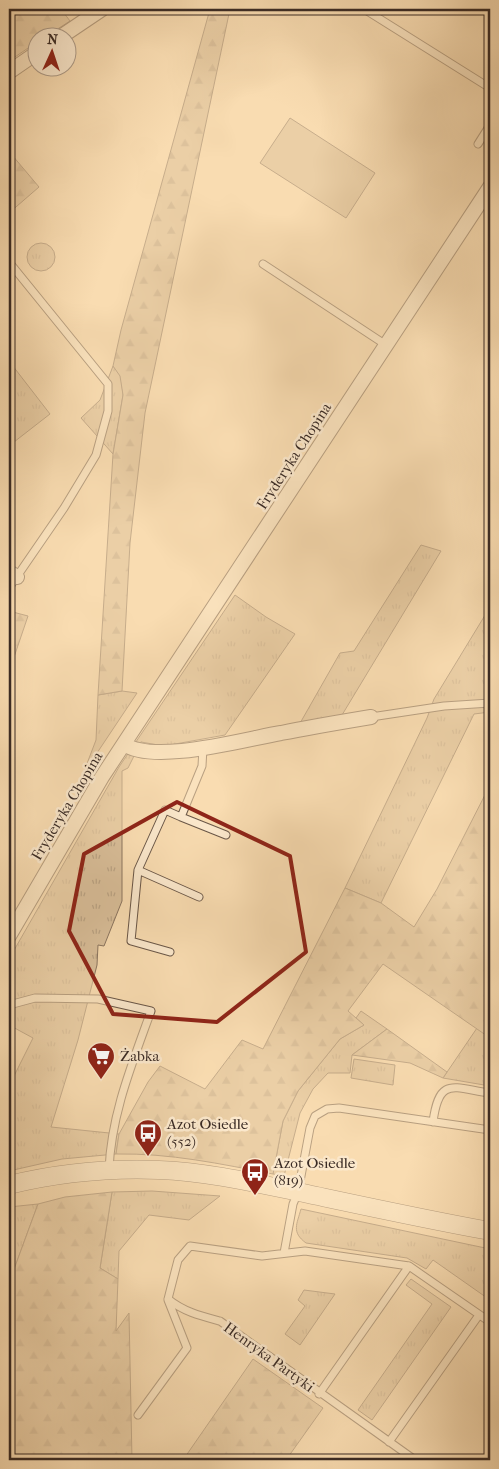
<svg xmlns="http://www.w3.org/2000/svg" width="499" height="1469" font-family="'IM FELL French Canon',serif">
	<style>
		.grass { fill: url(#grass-tufts); stroke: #8a745f }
		.forest { fill: url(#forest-firs); stroke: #8a745f }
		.pitch { fill: #d9be99; stroke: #8a745f }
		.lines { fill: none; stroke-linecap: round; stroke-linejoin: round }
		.service-casing { stroke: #6a5748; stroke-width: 9 }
		.minor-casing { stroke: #6a5748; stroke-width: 16 }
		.tertiary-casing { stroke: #6a5748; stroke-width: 19 }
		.service { stroke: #fbe8cc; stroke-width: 7 }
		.minor { stroke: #fbe8cc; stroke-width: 14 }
		.tertiary { stroke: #fbe8cc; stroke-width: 18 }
		.marked { fill: none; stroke: #8f2418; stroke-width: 4; stroke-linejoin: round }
		.labels { text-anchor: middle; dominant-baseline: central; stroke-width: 5; stroke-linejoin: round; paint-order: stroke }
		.street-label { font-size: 15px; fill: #3a2b25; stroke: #fbe8cc }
		.poi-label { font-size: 15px; fill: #3a2b25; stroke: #fbe8cc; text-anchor: start }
	</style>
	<defs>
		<pattern id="grass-tufts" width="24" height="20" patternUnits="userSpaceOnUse" patternTransform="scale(1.25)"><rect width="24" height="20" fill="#d9be99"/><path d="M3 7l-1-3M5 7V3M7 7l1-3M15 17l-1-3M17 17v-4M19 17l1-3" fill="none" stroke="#bba384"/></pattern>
		<pattern id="forest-firs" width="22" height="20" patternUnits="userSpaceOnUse" patternTransform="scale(1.25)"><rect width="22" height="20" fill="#d9be99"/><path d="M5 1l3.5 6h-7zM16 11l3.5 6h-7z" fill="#bba384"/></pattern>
	</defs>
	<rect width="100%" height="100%" fill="#f9dcb1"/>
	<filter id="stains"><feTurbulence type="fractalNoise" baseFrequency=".004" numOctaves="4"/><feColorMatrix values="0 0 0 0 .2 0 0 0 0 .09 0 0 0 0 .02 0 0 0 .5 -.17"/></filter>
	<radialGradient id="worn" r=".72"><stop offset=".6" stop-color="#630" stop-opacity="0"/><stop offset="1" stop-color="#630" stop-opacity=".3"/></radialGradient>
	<path class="grass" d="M27 257a14 14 0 1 1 28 0a14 14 0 1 1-28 0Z
		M 9,361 L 50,414 L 14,442 L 9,435 Z
		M 113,366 L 121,376 L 123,395 L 113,454 L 81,418 L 100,400 Z
		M 421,545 L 441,551 L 342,715 L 299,725 L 340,653 L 354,651 Z
		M 235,595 L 266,617 L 295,634 L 225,735 L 164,746 L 141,742 L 128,768 L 122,771 L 122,901 L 104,946 L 98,945 L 97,965 L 78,1040 L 51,1127 L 119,1134 L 116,1154 L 62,1159 L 9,1171 L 9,1086 L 33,1038 L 9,1025 L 9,959 L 119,767 Z
		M 490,607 L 490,712 L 474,714 L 381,903 L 345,888 L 427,718 L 434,699 Z
		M 122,691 L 137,693 L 83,774 L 96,740 L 98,695 Z
		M 361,1011 L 387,1029 L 352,1055 L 350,1073 L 328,1073 L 313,1089 L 300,1113 L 284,1176 L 273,1174 L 283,1121 L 298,1091 L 340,1039 L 364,1025 L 356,1018 Z
		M 477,1028 L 490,1038 L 490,1086 L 443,1078 Z
		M 354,1059 L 395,1065 L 393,1085 L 351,1078 Z
		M 152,1191 L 220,1196 L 189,1220 L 149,1215 L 119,1251 L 118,1279 L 100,1268 L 112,1192 Z
		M 38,1204 L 9,1283 L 9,1207 Z
		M 301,1209 L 490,1249 L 490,1300 L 433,1260 L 426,1269 L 407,1258 L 306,1243 C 291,1232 297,1224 301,1209 Z
		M 411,1279 L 451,1307 L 372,1420 L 358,1410 L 432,1304 L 406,1285 Z
		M 304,1290 L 335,1294 L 300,1345 L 285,1334 L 305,1306 L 298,1300 Z"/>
	<path class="forest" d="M 9,9 L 61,9 L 70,21 L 45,37 L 38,38 L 37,42 L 9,61 Z
		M 210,9 L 230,9 L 145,413 L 130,543 L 122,691 L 98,695 L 113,454 L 123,395 L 120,376 L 113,366 L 121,330 Z
		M 12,155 L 39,187 L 9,213 L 9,157 Z
		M 9,611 L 28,616 L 11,666 L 9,665 Z
		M 490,785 L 490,1038 L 383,964 L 348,1011 L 364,1025 L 340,1039 L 298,1091 L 283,1121 L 273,1174 C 221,1164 170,1153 116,1154 L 119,1134 L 148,1082 L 160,1066 L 205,1089 L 242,1040 L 263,1049 L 345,888 L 381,903 L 414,927 L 437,889 Z
		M 387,1029 L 447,1072 L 443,1078 L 410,1063 L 352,1055 Z
		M 112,1192 L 100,1268 L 118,1279 L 116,1331 L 129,1313 L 132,1460 L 9,1460 L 9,1283 L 38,1204 L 65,1197 Z
		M 253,1359 L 323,1408 L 286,1460 L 183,1460 Z"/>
	<path class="pitch" d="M 290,118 L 375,173 L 346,218 L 260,163 Z"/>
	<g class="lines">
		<g class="service-casing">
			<path id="service" d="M 364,9 L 490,88
				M 478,144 L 490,125
				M 9,262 L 108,384 L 108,411 L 96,455 L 64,508 L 9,588
				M 263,264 L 386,345
				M 9,717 L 10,724 L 9,735
				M 371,717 L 444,706 L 490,703
				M 181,817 L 226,835
				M 138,870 L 199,897
				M 170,952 L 131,941 L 138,870 L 165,810 L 181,817 L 202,766 L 203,748
				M 9,1005 L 35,998 L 98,999 L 151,1011 C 132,1064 111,1115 109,1170
				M 433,1122 C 439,1076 453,1088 490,1093
				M 284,1253 L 293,1204 L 298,1192 L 310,1128 L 315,1116 L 327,1109 L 339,1108 L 490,1130
				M 168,1299 L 178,1260 L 190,1246 L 262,1256 L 305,1251 L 409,1266 L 490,1322
				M 168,1299 C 184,1312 201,1316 220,1321 L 415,1460
				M 319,1394 L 409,1266
				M 138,1415 L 187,1348 L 168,1300
				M 389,1442 L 479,1315"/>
		</g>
		<g class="minor-casing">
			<path id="minor" d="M 59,38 L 102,9
				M 9,72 L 38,52
				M 9,572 L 17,577
				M 124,744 C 154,765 245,739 281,733 C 311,727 341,722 371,717
				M 9,936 L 102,777 L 490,187"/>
		</g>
		<g class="tertiary-casing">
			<path id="tertiary" d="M 9,1185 C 58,1173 108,1168 159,1170 C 210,1172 259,1184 308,1194 C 369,1207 429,1220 490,1231"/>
		</g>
		<use href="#service" class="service"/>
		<use href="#minor" class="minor"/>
		<use href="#tertiary" class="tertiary"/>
	</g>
	<path d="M0 0H499V1469H0ZM 177,802 L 290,856 L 306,952 L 217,1022 L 113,1014 L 69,931 L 84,854 Z" fill="#f9dcb1" fill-opacity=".55" fill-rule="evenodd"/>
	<path class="marked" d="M 177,802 L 290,856 L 306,952 L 217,1022 L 113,1014 L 69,931 L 84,854 Z"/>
	<defs>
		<g id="supermarket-pin" transform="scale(1.4375)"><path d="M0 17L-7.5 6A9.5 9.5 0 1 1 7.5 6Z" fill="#8f2418" stroke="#fbe8cc"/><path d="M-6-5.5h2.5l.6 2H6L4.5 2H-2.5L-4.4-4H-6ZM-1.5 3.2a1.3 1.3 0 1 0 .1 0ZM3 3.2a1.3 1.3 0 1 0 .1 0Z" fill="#fff"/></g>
		<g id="bus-pin" transform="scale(1.4375)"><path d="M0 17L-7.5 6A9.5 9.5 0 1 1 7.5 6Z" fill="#8f2418" stroke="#fbe8cc"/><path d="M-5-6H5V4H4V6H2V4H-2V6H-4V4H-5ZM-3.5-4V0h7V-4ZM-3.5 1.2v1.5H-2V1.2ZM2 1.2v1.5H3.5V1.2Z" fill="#fff"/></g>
	</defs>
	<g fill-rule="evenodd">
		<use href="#supermarket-pin" x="101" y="1056"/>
		<use href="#bus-pin" x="148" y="1133"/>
		<use href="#bus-pin" x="255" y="1172"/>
	</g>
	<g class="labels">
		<g class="street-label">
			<text transform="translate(294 456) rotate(-57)">Fryderyka Chopina</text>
			<text transform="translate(67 806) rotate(-59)">Fryderyka Chopina</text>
			<text transform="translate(269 1357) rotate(36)">Henryka Partyki</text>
		</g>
		<g class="poi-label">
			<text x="120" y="1056">Żabka</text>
			<text x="167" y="1124">Azot Osiedle<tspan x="167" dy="17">(552)</tspan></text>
			<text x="274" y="1163">Azot Osiedle<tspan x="274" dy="17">(819)</tspan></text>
		</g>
	</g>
	<rect width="499" height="1469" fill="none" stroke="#f9dcb1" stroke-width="30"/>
	<rect x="10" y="10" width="479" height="1449" fill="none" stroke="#3a2b25" stroke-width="2.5"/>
	<rect x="15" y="15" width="469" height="1439" fill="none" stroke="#3a2b25"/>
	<g transform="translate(52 52) rotate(3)"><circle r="24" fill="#fbe8cc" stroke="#ae9c89"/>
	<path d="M0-4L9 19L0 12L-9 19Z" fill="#8f2418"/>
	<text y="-8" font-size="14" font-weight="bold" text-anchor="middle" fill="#3a2b25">N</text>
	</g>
	<rect width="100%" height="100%" filter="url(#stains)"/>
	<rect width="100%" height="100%" fill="url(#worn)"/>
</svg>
